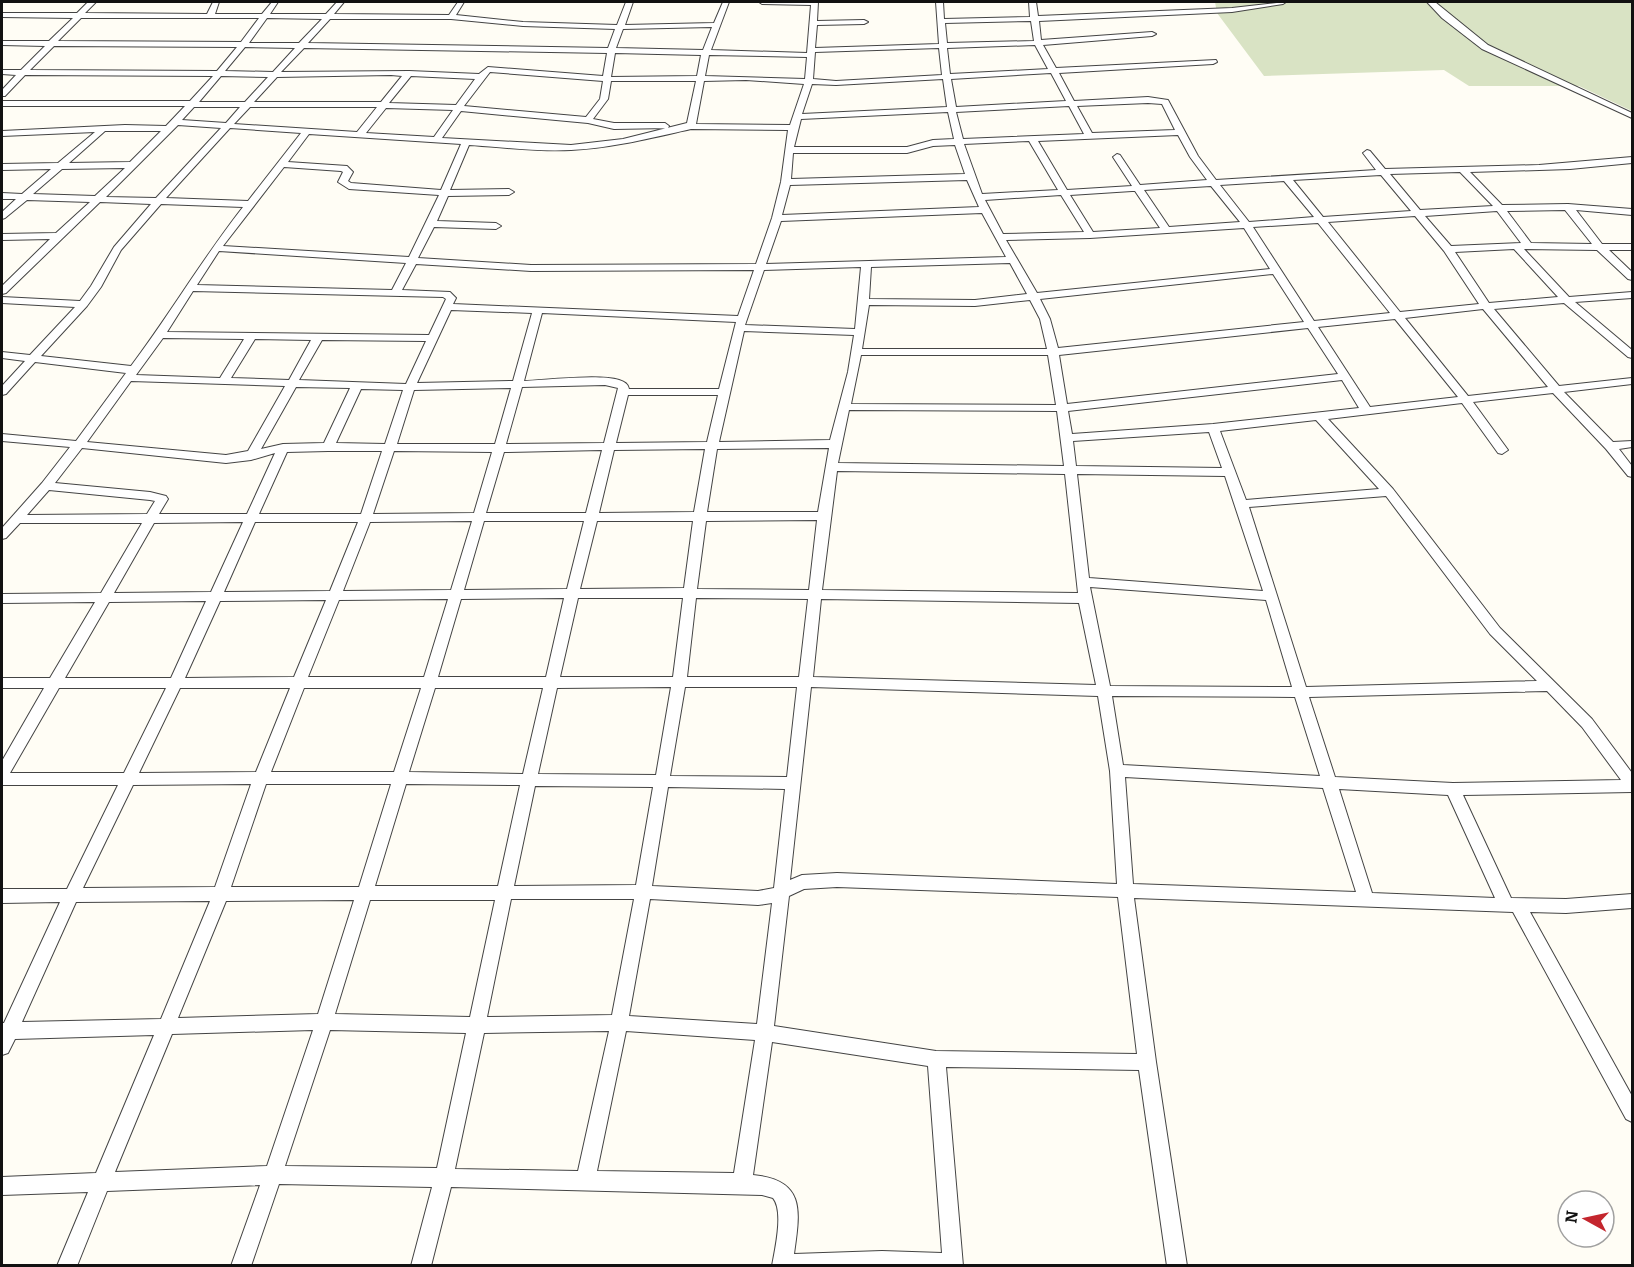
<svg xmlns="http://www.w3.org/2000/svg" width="1634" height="1267" font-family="Bitter,serif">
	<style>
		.cemetery { fill: #d9e3c4 }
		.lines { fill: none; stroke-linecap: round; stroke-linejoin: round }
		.minor-casing { stroke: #444; stroke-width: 2 }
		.minor { fill: #fff; fill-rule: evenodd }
	</style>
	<rect width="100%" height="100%" fill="#fffdf5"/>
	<path class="cemetery" d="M 1215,2 L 1632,2 L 1632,111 L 1579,86 L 1469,86 L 1444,70 L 1264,76 L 1217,13 Z"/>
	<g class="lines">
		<g class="minor-casing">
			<path id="minor" d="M 88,2 L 96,2 L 85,13 L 207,14 L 213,2 L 219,2 L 215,14 L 262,14 L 272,2 L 278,2 L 270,14 L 326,14 L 337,2 L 344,2 L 334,14 L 449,15 L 458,2 L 464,2 L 456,15 L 523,22 L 617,25 L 626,2 L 633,2 L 625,25 L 714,23 L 723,2 L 729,2 L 711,50 L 807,53 L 811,5 L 762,4 L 759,2 L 818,2 L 817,21 L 864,20 L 868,22 L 864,24 L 817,25 L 815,48 L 939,44 L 936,2 L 943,2 L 944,19 L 1030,17 L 1029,2 L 1036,2 L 1038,16 L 1232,8 L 1286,2 L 1283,4 L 1232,12 L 1039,21 L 1041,40 L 1152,32 L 1156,34 L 1152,36 L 1043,45 L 1056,68 L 1216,60 L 1217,62 L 1213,64 L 1059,73 L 1074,101 L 1148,97 L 1168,100 L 1198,156 L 1216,180 L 1376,170 L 1363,153 L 1367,150 L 1370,151 L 1385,169 L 1539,165 L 1632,157 L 1632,163 L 1570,169 L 1470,172 L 1502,205 L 1568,204 L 1632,209 L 1632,215 L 1576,210 L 1602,244 L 1632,244 L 1632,250 L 1609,250 L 1632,272 L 1632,280 L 1628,279 L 1597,250 L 1524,249 L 1569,297 L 1632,292 L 1632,298 L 1575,302 L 1632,350 L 1632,358 L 1628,357 L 1564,303 L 1494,309 L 1559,386 L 1632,378 L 1632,384 L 1564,392 L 1613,442 L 1632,441 L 1632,447 L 1619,449 L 1632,466 L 1632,477 L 1628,476 L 1606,449 L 1553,393 L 1473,402 L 1508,450 L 1502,454 L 1498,453 L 1462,403 L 1328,419 L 1393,489 L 1500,628 L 1592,719 L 1632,773 L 1632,792 L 1463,795 L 1511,898 L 1566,899 L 1632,894 L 1632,908 L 1566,913 L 1530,912 L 1632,1096 L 1632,1122 L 1626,1119 L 1513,912 L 1134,898 L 1156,1062 L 1187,1266 L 1167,1266 L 1139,1070 L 946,1067 L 963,1266 L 772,1266 C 775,1249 784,1211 773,1198 L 762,1195 L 451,1187 L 431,1266 L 411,1266 L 432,1187 L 279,1184 L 251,1266 L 231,1266 L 260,1185 L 107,1191 L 77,1266 L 57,1266 L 88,1192 L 2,1195 L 2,1177 L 96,1173 L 154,1035 L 15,1039 L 8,1053 L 2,1055 L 2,1023 L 4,1023 L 60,902 L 2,903 L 2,889 L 67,889 L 118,785 L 2,785 L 2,761 L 44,688 L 2,688 L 2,678 L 50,678 L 95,602 L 2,603 L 2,594 L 101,593 L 142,523 L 20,523 L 6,538 L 2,539 L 2,528 L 42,483 L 70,447 L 2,441 L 2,434 L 76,441 L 126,373 L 35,362 L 6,394 L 2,395 L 2,386 L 25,361 L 2,358 L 2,352 L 30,355 L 75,307 L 2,303 L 2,297 L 80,301 L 91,286 L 114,247 L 151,204 L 100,202 L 6,293 L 2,294 L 2,286 L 50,239 L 2,240 L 2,234 L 56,233 L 90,202 L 27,200 L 5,218 L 2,219 L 2,212 L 16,199 L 2,199 L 2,193 L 22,194 L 51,169 L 2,170 L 2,164 L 58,163 L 95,132 L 2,136 L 2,131 L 125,125 L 166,126 L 185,106 L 2,106 L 2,101 L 190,101 L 213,76 L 25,75 L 5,96 L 2,96 L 2,90 L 16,75 L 2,74 L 2,70 L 21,70 L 45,46 L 2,45 L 2,41 L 49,41 L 73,18 L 2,17 L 2,13 L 77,13 ZM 81,18 L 259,18 L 241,42 L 58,41 ZM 267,18 L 322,19 L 299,43 L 249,43 ZM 330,19 L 451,19 L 523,26 L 615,29 L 608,48 L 308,43 ZM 1031,21 L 1034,41 L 947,43 L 945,23 ZM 712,27 L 703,50 L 616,48 L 623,29 ZM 1035,45 L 1048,69 L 950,74 L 947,48 ZM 54,46 L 237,47 L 217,71 L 30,70 ZM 245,47 L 295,48 L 273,72 L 225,71 ZM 304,48 L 607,53 L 603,76 L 488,67 L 479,74 L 409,71 L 281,72 ZM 939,48 L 942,75 L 836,81 L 813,79 L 815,52 ZM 615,53 L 701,55 L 697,76 L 611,77 ZM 709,55 L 807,57 L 805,79 L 705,76 ZM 490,72 L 603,81 L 600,99 L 586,117 L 464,106 ZM 1051,73 L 1066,101 L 956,107 L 951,79 ZM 391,75 L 402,76 L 381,102 L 254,102 L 277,77 ZM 221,76 L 268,77 L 245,102 L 199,102 ZM 411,76 L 475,79 L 456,105 L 389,103 ZM 943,79 L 947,107 L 802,114 L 812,84 L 836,85 ZM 746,80 L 804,84 L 790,125 L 696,124 L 704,81 ZM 611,81 L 696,81 L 687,123 L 623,139 L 571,145 L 442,138 L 461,111 L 588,123 L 614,129 L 668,128 L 669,126 L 665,123 L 614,123 L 593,119 L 608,99 ZM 1148,103 L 1162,104 L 1175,130 L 1092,133 L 1077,106 ZM 1069,106 L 1084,134 L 963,139 L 956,112 ZM 194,107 L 240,107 L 226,123 L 182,120 ZM 250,107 L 377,107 L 357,132 L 234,124 ZM 386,108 L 453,110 L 434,137 L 366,133 ZM 948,112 L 954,139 L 933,140 L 907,147 L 794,147 L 801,119 ZM 178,125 L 221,128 L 156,198 L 106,197 ZM 230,128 L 301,133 L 248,201 L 166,198 ZM 691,129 L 788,130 L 781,182 L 772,218 L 756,264 L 531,265 L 418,258 L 434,227 L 496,229 L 501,226 L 496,223 L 437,221 L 448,196 L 509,195 L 514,192 L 509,189 L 450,190 L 469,145 C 503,147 538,152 571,150 C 612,148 651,138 691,129 ZM 105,131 L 161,131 L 130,162 L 69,163 ZM 309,134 L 461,144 L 441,190 L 351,183 L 348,181 L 353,172 L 347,166 L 288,162 ZM 1178,135 L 1190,157 L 1207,180 L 1140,185 L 1120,155 L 1117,154 L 1113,157 L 1132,186 L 1067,190 L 1038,141 ZM 1029,141 L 1058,190 L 982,194 L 964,144 ZM 955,145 L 965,174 L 791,179 L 793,153 L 907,153 L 933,146 ZM 284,167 L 341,171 L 343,172 L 338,182 L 349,189 L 439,195 L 409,257 L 223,246 ZM 125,168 L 95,196 L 33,194 L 62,169 ZM 1460,172 L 1493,206 L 1420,210 L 1390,174 ZM 1381,175 L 1411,211 L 1323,217 L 1293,180 ZM 967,180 L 979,207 L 782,215 L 790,185 ZM 1284,181 L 1314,217 L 1249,222 L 1220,185 ZM 1211,186 L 1240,222 L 1169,227 L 1144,190 ZM 1132,191 L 1135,191 L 1160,228 L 1093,232 L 1070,195 ZM 1061,195 L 1084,232 L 1003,234 L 985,200 ZM 161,204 L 243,207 C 203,258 170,314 131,366 L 41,356 L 87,306 L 101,287 L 121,250 ZM 1565,210 L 1592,244 L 1531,243 L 1507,211 ZM 1497,211 L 1521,243 L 1451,246 L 1425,216 ZM 982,213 L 1006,257 L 766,264 L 781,221 ZM 1415,216 L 1444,251 L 1479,304 L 1400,312 L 1328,222 ZM 1318,223 L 1390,313 L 1314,321 L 1253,227 ZM 1244,228 L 1270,269 L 1037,293 L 1006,240 L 1090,238 ZM 1514,249 L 1558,297 L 1489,303 L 1455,252 ZM 219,251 L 406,263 L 392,290 L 197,285 ZM 1010,263 L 1027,294 L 975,300 L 869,299 L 871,267 ZM 416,264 L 531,271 L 754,270 L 738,316 L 453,304 L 456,298 L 450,292 L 402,290 ZM 861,267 L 855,329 L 745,325 L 764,270 ZM 1273,274 L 1304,322 L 1058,348 L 1050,319 L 1040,299 ZM 193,291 L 443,297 L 446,299 L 429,335 L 167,332 ZM 1030,300 L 1040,319 L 1047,349 L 862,349 L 869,305 L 975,306 ZM 1483,309 L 1548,387 L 1468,396 L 1405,318 ZM 451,310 L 532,313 L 513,381 L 417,383 ZM 542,313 L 736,322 L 719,389 L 629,389 C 628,384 625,382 619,380 C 599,374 548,380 524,381 ZM 1395,319 L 1458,397 L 1370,407 L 1318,327 ZM 1308,328 L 1338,374 L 1067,404 L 1059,355 ZM 744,331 L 854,335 L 848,372 L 830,440 L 719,442 ZM 163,338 L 244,339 L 220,378 L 136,375 ZM 255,339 L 311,340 L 289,380 L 231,378 ZM 322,340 L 426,341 L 406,384 L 299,380 ZM 861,355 L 1048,355 L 1056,405 L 851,404 ZM 1342,380 L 1359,408 L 1213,424 L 1072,434 L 1068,411 ZM 131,381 L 285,386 L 248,451 L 226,455 L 87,442 ZM 605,385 L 618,388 L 604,443 L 506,444 L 522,387 ZM 296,387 L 350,388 L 324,443 L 283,444 L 261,449 ZM 511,388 L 495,444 L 397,444 L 414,390 ZM 361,389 L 403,390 L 385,444 L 336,443 ZM 628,395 L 718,395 L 707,442 L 616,443 ZM 849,410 L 1057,411 L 1064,466 L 838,463 ZM 1316,420 L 1379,489 L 1246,500 L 1220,431 ZM 1209,432 L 1222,468 L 1076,466 L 1073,441 ZM 82,448 L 226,463 L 251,460 L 275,453 L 247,514 L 159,514 L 168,499 L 166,496 L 150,492 L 55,483 ZM 829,448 L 818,512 L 707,512 L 717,449 ZM 705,449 L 694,512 L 599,513 L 614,450 ZM 602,450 L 586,513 L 486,513 L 504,452 ZM 328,451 L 382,451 L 361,514 L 259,514 L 287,452 ZM 394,451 L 492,452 L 474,513 L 373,514 ZM 837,471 L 1065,474 L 1078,593 L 822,590 ZM 1077,474 L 1225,476 L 1263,591 L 1089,578 ZM 49,490 L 150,500 L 155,501 L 147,514 L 27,515 ZM 1386,496 L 1490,634 L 1537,681 L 1306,687 L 1249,507 ZM 817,520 L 809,590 L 697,589 L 706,521 ZM 472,521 L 451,590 L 343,591 L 370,522 ZM 484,521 L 584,521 L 567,589 L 464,590 ZM 597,521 L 693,521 L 684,588 L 580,589 ZM 243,522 L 211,592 L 114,593 L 154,523 ZM 255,522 L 358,522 L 330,591 L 224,592 ZM 1090,587 L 1266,600 L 1292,687 L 1110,686 ZM 564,598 L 546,677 L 438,677 L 461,599 ZM 578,598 L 683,598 L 673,677 L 560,677 ZM 696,598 L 808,599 L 799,677 L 687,677 ZM 448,599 L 424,677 L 308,677 L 339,600 ZM 821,599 L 1079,603 L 1096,685 L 813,677 ZM 326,600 L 294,677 L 185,678 L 220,601 ZM 206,601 L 171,678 L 65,678 L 109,602 ZM 671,687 L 656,775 L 538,774 L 557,688 ZM 685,687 L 797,687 L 787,777 L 670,776 ZM 811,687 L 1098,696 L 1110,771 L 1117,884 L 837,873 L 802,875 L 790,880 ZM 59,688 L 166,688 L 124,773 L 10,773 ZM 180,688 L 290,688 L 256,772 L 139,773 ZM 304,688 L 421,688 L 394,772 L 271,772 ZM 435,688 L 543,688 L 523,774 L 409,772 ZM 1547,691 L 1582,727 L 1621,780 L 1453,783 L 1335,777 L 1309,697 ZM 1112,696 L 1295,697 L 1320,776 L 1123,765 ZM 1125,777 L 1323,788 L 1356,892 L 1133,884 ZM 251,784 L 215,887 L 83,888 L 133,785 ZM 266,784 L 391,784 L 359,887 L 231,887 ZM 406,784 L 520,785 L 498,886 L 375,886 ZM 535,786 L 653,787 L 636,885 L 514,886 ZM 668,787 L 785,789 L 774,888 L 758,891 L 652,886 ZM 1339,789 L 1448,795 L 1495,898 L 1372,893 ZM 837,887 L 1118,897 L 1137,1054 L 936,1051 L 774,1026 L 789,896 L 804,889 ZM 511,899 L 634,899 L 612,1015 L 487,1017 ZM 650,899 L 758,905 L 772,903 L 757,1024 L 629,1016 ZM 354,900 L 318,1014 L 178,1018 L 226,901 ZM 495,900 L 470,1017 L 335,1014 L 370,900 ZM 210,901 L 161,1019 L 22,1022 L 76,902 ZM 313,1030 L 267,1166 L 115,1172 L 172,1034 ZM 330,1030 L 466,1033 L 437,1168 L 285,1166 ZM 609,1031 L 578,1171 L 455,1169 L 484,1033 ZM 626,1031 L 755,1040 L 734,1173 L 597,1171 ZM 772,1042 L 928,1066 L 942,1253 L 882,1251 L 794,1254 C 800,1211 806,1180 753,1175 Z
				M 1427,2 L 1435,2 L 1488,45 L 1632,113 L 1632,118 L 1482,49 L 1442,18 Z"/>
		</g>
		<use href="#minor" class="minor"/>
	</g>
	<rect width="1634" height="1267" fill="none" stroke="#111111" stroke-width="6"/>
	<g transform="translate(1586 1219) rotate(278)"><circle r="28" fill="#ffffff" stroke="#a0a0a0" stroke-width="1.5"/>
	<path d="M0-4.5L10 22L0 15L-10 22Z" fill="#c4262e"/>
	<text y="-9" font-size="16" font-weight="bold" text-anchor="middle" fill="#111111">N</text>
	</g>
</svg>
